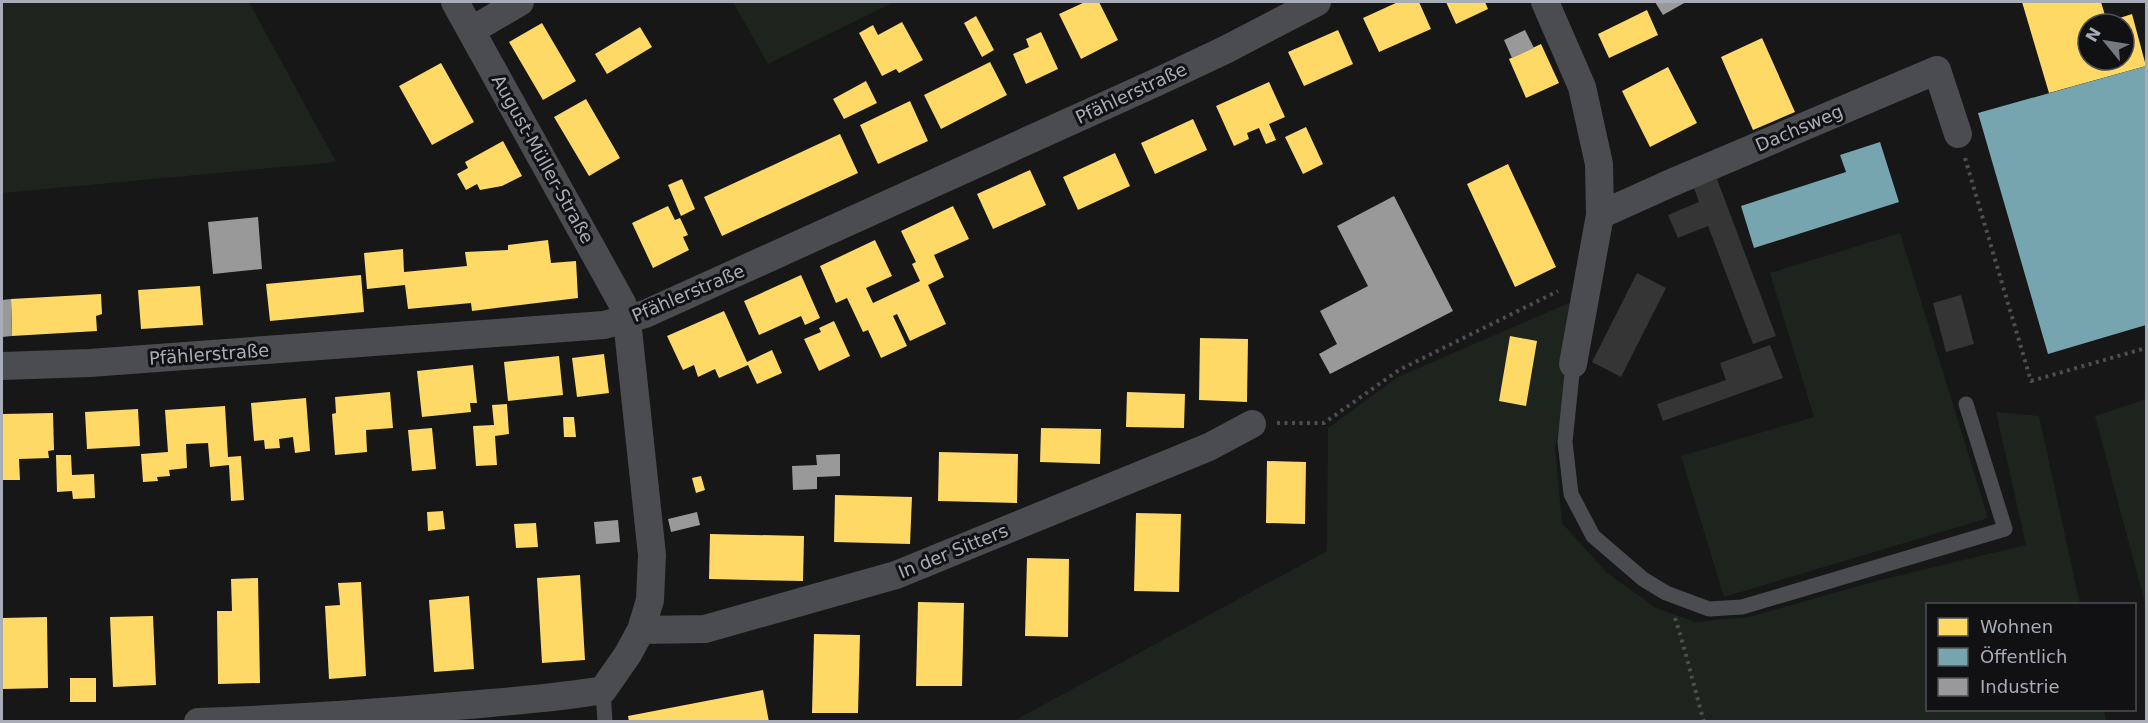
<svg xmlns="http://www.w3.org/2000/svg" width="2148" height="723" font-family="'DejaVu Sans',sans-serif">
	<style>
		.green { fill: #1d241e }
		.homes { fill: #ffd966; fill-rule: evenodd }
		.public { fill: #76a5af }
		.industry { fill: #999 }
		.building { fill: #353536 }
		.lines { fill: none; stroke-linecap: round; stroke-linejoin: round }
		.path { stroke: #4d4e52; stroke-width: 4; stroke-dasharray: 3 4.5; stroke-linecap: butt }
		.lane { stroke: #4b4c50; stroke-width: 15 }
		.street { stroke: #4b4c50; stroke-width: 28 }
		.labels { text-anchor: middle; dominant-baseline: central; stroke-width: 6; stroke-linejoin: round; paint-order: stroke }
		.street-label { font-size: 18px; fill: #a8adb8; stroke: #111113 }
	</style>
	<rect width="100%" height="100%" fill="#171717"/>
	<path class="green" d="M 2,2 L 249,2 L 336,162 L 2,193 Z
		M 733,2 L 894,2 L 768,64 Z
		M 1900,233 L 1988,518 L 1724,597 L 1681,456 L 1814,417 L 1770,273 Z
		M 1571,302 L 1561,418 L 1555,447 L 1562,523 L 1606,572 L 1656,608 L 1695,622 L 1749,617 L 1880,580 L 2026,545 L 1996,412 L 2039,416 L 2080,604 L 1928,604 L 1928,710 L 2104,710 L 2106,721 L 1012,722 L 1327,551 L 1328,428 L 1398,377 Z
		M 2146,399 L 2146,607 L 2095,416 Z"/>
	<path class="homes" d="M 1085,2 L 1099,2 L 1118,40 L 1081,59 L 1059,14 Z
		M 1398,2 L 1419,2 L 1431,29 L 1379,52 L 1363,18 Z
		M 1446,2 L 1485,2 L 1488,9 L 1456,24 Z
		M 2022,2 L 2101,2 L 2107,22 L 2132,14 L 2146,66 L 2049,93 ZM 2088,24 L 2124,24 L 2124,60 L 2088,60 Z
		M 1647,10 L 1658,35 L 1609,58 L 1598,34 Z
		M 976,16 L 994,50 L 982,57 L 964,23 Z
		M 902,22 L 923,60 L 899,73 L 896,69 L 882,76 L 859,33 L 873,25 L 878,35 Z
		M 542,23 L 576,81 L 543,100 L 509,42 Z
		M 640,27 L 652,47 L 607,74 L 595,54 Z
		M 1338,30 L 1353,64 L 1304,86 L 1288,52 Z
		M 1041,32 L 1058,69 L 1026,84 L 1013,54 L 1029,47 L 1026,39 Z
		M 1762,38 L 1795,112 L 1753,130 L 1721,57 Z
		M 1541,44 L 1559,83 L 1526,98 L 1509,59 Z
		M 990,62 L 1007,95 L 941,129 L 924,95 Z
		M 441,63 L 474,122 L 432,145 L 399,86 Z
		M 1668,67 L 1697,123 L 1650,147 L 1622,91 Z
		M 866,81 L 877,103 L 844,119 L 833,99 Z
		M 1269,82 L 1285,117 L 1269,124 L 1276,140 L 1266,144 L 1259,128 L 1247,133 L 1249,139 L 1234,146 L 1216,106 Z
		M 586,99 L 620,158 L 589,176 L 554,117 Z
		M 910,101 L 928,141 L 878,164 L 860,125 Z
		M 1193,119 L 1207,150 L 1155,174 L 1141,143 Z
		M 1306,127 L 1323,164 L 1303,174 L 1285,137 Z
		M 840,134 L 858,173 L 722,236 L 704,197 Z
		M 503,141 L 522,176 L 502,186 L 480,190 L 477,184 L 466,190 L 457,174 L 468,168 L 465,162 Z
		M 1115,153 L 1130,186 L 1078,210 L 1063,177 Z
		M 1508,164 L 1556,267 L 1515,287 L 1467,184 Z
		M 1030,170 L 1046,205 L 993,229 L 977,194 Z
		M 682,179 L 695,209 L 681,216 L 668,185 Z
		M 668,206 L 675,220 L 680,218 L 688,235 L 683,237 L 689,250 L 653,268 L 632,223 Z
		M 953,206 L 969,239 L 934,255 L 944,277 L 928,285 L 946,324 L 910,341 L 897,314 L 893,316 L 907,346 L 881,358 L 868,330 L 863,332 L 847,298 L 836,303 L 820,266 L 875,240 L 892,276 L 866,288 L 873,303 L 920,281 L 912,264 L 916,262 L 901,231 Z
		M 548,240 L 551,263 L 576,261 L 578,298 L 472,311 L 471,303 L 408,309 L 405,285 L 367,289 L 364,253 L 403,249 L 404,272 L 467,266 L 465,252 L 508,250 L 508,245 Z
		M 361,275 L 364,312 L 270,321 L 266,284 Z
		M 801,275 L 820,318 L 805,325 L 801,316 L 759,335 L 744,301 Z
		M 200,286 L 203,325 L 141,329 L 138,290 Z
		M 101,294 L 102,314 L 96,316 L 97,331 L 12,336 L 11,299 Z
		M 724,311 L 747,362 L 772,350 L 782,373 L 757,384 L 748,365 L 719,378 L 715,369 L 698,377 L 694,365 L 683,370 L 667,336 Z
		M 834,321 L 850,356 L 819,371 L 804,339 L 821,332 L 819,328 Z
		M 1510,336 L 1537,341 L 1526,406 L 1499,401 Z
		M 1200,338 L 1248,339 L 1247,402 L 1199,400 Z
		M 604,354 L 609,393 L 577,397 L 572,358 Z
		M 559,356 L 563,395 L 508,401 L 504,362 Z
		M 473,365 L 477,403 L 470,403 L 471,412 L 422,417 L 417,371 Z
		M 390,392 L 393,428 L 366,430 L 367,452 L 335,455 L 332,414 L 336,413 L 335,397 Z
		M 1127,392 L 1185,394 L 1184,428 L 1126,427 Z
		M 306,398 L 310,451 L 295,453 L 293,437 L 279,439 L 280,448 L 265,449 L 264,440 L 254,441 L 251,403 Z
		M 507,404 L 509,434 L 495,436 L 497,465 L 476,466 L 473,426 L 494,425 L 492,405 Z
		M 225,406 L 228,457 L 241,456 L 244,500 L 231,501 L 229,465 L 210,467 L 208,443 L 186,444 L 187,468 L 169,470 L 170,476 L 157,477 L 158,481 L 143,482 L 141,454 L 168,452 L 165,410 Z
		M 138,409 L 140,446 L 87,449 L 85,412 Z
		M 53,413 L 54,450 L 48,451 L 49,458 L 19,459 L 20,480 L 2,480 L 2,414 Z
		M 563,417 L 574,417 L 576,437 L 564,437 Z
		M 432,428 L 436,469 L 412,471 L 408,430 Z
		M 1041,428 L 1101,429 L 1100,464 L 1040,462 Z
		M 939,452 L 1018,454 L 1017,503 L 938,501 Z
		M 56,455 L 71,455 L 72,475 L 94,474 L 95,498 L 73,499 L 72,491 L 57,492 Z
		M 1267,461 L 1306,462 L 1305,524 L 1266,523 Z
		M 701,476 L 705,490 L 696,493 L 692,478 Z
		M 835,495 L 912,497 L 910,544 L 834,542 Z
		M 443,511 L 445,529 L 428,531 L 427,512 Z
		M 1136,513 L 1181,514 L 1179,592 L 1134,591 Z
		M 536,523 L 538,547 L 516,548 L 514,524 Z
		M 710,534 L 804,536 L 803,581 L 709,579 Z
		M 1027,558 L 1069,559 L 1068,637 L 1025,636 Z
		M 580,575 L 585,660 L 542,663 L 537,578 Z
		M 258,578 L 260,683 L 218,684 L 217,611 L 232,611 L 231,579 Z
		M 361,582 L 366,676 L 329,679 L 325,606 L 340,605 L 338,583 Z
		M 469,596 L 474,669 L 434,672 L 429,600 Z
		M 918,602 L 964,603 L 962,686 L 916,686 Z
		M 153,616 L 156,685 L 113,687 L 110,617 Z
		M 47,617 L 48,688 L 3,689 L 2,618 Z
		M 814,634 L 860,635 L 858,713 L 812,713 Z
		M 70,678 L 96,678 L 96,702 L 70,702 Z
		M 763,690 L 769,722 L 629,722 L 628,716 Z"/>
	<path class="public" d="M 2146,66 L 2146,325 L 2048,354 L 1978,113 Z
		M 1880,142 L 1899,202 L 1754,248 L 1741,206 L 1846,172 L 1840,155 Z"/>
	<path class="industry" d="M 1655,2 L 1686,2 L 1663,15 Z
		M 1525,30 L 1534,48 L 1512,58 L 1504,40 Z
		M 1394,196 L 1453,311 L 1330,374 L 1319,354 L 1337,344 L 1320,311 L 1368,286 L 1337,226 Z
		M 258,217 L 262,269 L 213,274 L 208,222 Z
		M 11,299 L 12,336 L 2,337 L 2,300 Z
		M 840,454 L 840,476 L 817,477 L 817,489 L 793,490 L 792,466 L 817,465 L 816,455 Z
		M 697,512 L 700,525 L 671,532 L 668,519 Z
		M 618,520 L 620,542 L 596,544 L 594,522 Z"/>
	<path class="building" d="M 1717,179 L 1776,336 L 1753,344 L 1708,226 L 1678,238 L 1668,215 L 1699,202 L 1694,188 Z
		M 1637,273 L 1666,288 L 1621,377 L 1592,362 Z
		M 1961,295 L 1974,344 L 1946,352 L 1933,303 Z
		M 1770,345 L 1783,378 L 1663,421 L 1657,404 L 1726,380 L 1720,363 Z"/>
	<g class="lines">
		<path class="path" d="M 1965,158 L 2031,381 L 2146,348
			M 1277,423 L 1324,423 L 1399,370 L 1558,291
			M 1675,618 C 1686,652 1694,687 1704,722"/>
		<path class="lane" d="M 1573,364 L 1565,442 L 1571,494 L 1593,536 L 1643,579 L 1666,593 L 1709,609 L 1742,607 L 2005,529 L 1966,404
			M 603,690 L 605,722"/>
		<path class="street" d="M 1545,2 L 1582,87 L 1599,164 L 1600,215 L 1573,364
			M 472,30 L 520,2
			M 1600,215 L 1671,183 L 1937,70 L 1958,134
			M 2,366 L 90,363 L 604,325 L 645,314 L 1155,83 L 1225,50 L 1317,2
			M 641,630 L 705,629 L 896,575 L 1209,447 L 1252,424
			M 198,722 C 288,719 377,713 467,705 C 512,701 558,698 603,690 L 628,654 L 641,630 L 650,600 L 652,555 L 627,320 L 622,303 L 455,2"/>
	</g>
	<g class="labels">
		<g class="street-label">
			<text transform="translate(1131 93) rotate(-25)">Pfählerstraße</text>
			<text transform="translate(1799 128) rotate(-23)">Dachsweg</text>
			<text transform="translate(543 159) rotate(61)">August-Müller-Straße</text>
			<text transform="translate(688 293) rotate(-23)">Pfählerstraße</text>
			<text transform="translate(209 354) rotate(-4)">Pfählerstraße</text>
			<text transform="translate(953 551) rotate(-22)">In der Sitters</text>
		</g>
	</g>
	<rect width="2148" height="723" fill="none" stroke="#a8adb8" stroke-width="6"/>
	<rect x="1926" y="603" width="210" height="108" fill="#111113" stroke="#4d4f55" stroke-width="1.5"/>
	<rect x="1938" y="618" width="30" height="18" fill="#ffd966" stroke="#4d4f55" stroke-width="1.5"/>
	<text x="1980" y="633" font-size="18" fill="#a8adb8">Wohnen</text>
	<rect x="1938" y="648" width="30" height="18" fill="#76a5af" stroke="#4d4f55" stroke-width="1.5"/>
	<text x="1980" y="663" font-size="18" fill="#a8adb8">Öffentlich</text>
	<rect x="1938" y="678" width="30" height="18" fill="#999999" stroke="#4d4f55" stroke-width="1.5"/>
	<text x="1980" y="693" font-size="18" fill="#a8adb8">Industrie</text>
	<g transform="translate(2106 42) rotate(300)"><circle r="28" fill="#111113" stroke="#4d4f55" stroke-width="1.5"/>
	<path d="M0-4.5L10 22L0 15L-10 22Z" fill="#757880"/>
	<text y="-9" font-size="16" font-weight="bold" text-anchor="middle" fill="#a8adb8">N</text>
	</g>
</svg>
